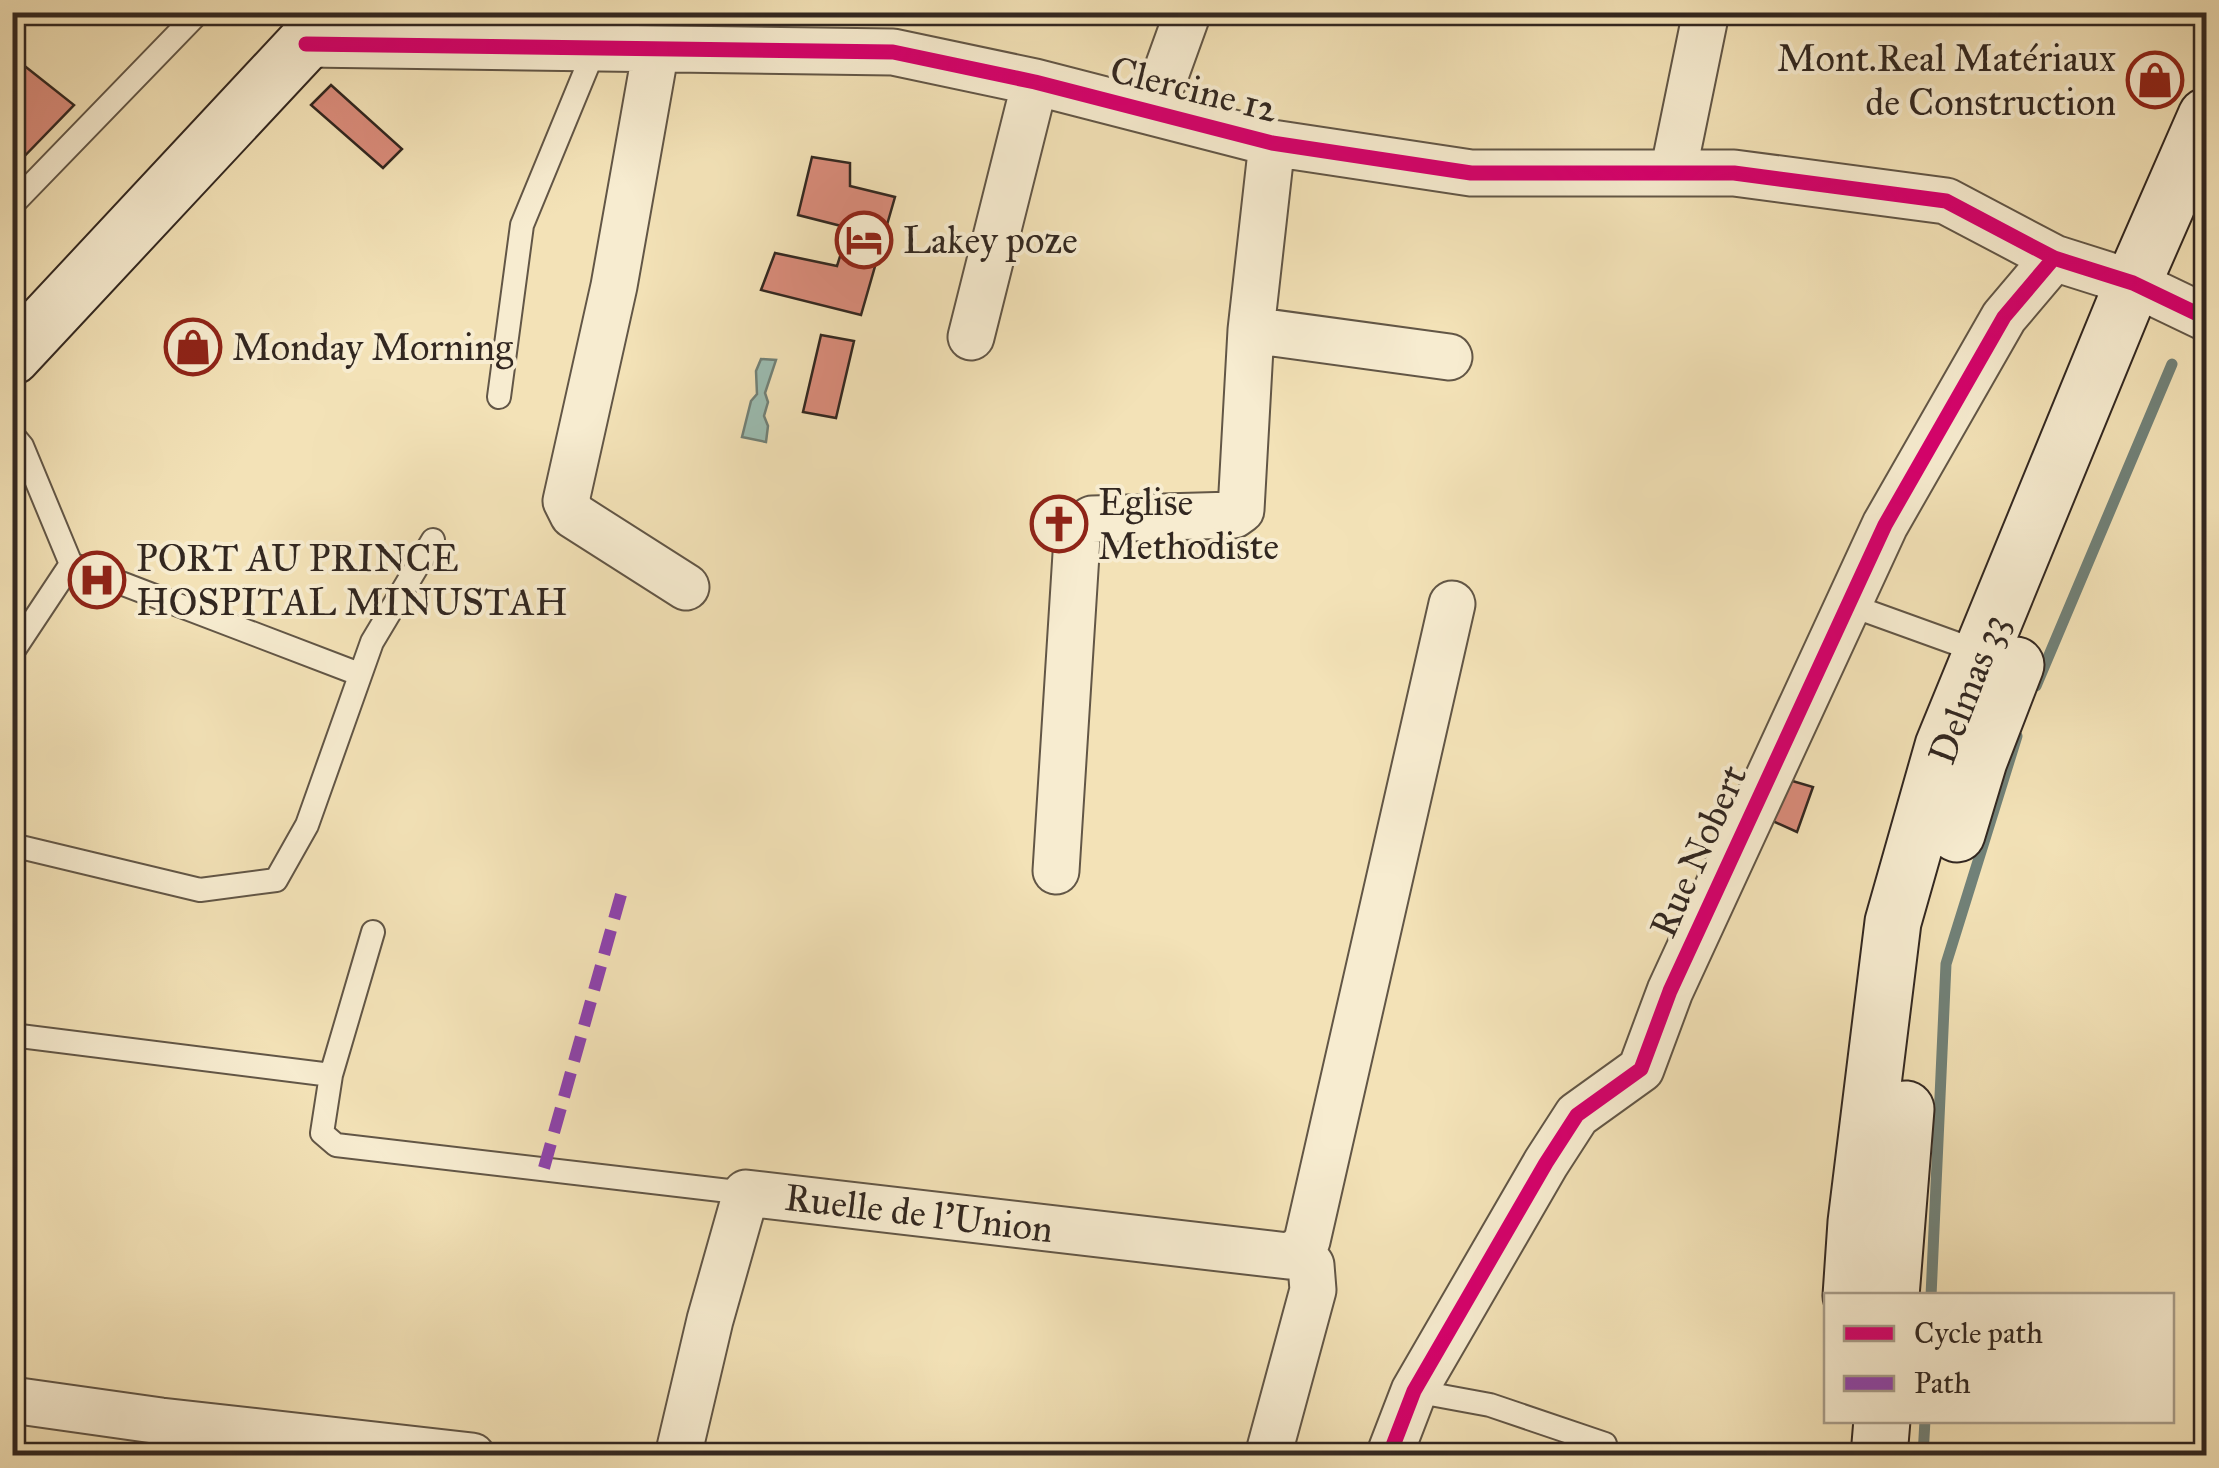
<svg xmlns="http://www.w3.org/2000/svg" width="2219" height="1468" font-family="'IM FELL Great Primer',serif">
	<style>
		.water { fill: #9bbdb2; stroke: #718178; stroke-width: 2.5 }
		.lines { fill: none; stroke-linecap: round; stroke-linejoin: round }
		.stream { stroke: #718178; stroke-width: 11 }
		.building { fill: #da8c7b; stroke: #322720; stroke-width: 2.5 }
		.service-casing { stroke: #625646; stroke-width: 26 }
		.minor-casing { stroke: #625646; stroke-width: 49 }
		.secondary-casing { stroke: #322720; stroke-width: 59 }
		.service { stroke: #f7ecd0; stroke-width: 22 }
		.minor { stroke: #f7ecd0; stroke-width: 45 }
		.secondary { stroke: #f7ecd0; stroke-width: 55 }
		.quiet { stroke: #8e44ad; stroke-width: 12; stroke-dasharray: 25 12; stroke-linecap: butt }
		.cycleway-casing { stroke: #f7ecd0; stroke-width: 21 }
		.cycleway { stroke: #d6006c; stroke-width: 15 }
		.labels { text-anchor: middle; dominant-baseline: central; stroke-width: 8; stroke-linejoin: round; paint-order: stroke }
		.poi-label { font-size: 38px; fill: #322720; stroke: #f7ecd0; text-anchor: start }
		.street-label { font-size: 38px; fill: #322720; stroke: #f7ecd0 }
	</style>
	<rect width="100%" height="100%" fill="#f3e2b7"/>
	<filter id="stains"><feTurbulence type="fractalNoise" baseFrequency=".002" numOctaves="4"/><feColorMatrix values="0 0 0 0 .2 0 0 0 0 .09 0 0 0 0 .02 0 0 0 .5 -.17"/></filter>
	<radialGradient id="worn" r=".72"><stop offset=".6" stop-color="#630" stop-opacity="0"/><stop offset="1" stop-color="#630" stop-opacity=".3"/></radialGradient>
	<path class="water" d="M 761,359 L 776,360 L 765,393 L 768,402 L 764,416 L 768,426 L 766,442 L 742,437 L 751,401 L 757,394 L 756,371 Z"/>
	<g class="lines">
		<path class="stream" d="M 2036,686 L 2172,364
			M 1931,1296 L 1946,964 L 2017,736
			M 1923,1456 L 1925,1420"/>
	</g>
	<path class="building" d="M 12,56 L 74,105 L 12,169 Z
		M 331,85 L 402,149 L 383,168 L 311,105 Z
		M 812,157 L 850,163 L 850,186 L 895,197 L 861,315 L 761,290 L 775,253 L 837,266 L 849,228 L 798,215 Z
		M 821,335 L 854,341 L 836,418 L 803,412 Z
		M 1779,777 L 1813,787 L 1797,832 L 1764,817 Z"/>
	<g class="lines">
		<g class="service-casing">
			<path id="service" d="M 12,205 L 199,12
				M 499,397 L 522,225 L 595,48
				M 12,434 L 22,446 L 71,564 L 12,653
				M 71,564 L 359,674
				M 1847,604 L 1980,652
				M 12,845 L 200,890 L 276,880 L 307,825 L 372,642 L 433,540
				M 373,932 L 331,1075 L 322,1133 L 336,1145 L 746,1193
				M 12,1035 L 331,1075
				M 1414,1391 L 1490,1405 L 1605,1444"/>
		</g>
		<g class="minor-casing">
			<path id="minor" d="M 306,44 L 893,52 L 1035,82 L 1272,143 L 1471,173 L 1734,173 L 1946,201 L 2054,258 L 2133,283 L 2206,318
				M 656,49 L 614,286 L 566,501 L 573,515 L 686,587
				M 1152,112 L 1188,12
				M 1673,173 L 1706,12
				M 1251,330 L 1449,357
				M 971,337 L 1035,82
				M 1056,871 L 1077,538 L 1080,527 L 1092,519 L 1234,515 L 1241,510 L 1251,330 L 1272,143
				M 1300,1250 L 1307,1241 L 1452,604
				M 12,1400 L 161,1421 L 472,1456
				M 678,1456 L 710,1320 L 746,1193 L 1288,1256 L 1300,1250
				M 1268,1456 L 1313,1290 L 1311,1265 L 1300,1250
				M 1389,1456 L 1414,1391 L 1546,1163 L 1577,1115 L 1641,1069 L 1670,991 L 1885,525 L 2004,317 L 2054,258"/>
		</g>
		<g class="secondary-casing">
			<path id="secondary" d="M 12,357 L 334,12
				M 1957,834 L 1979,761 L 2016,665
				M 1851,1296 L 1856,1222 L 1893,922 L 1943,746 L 2133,283 L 2206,116
				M 1891,1296 L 1906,1109
				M 1879,1456 L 1882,1420"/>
		</g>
		<use href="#service" class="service"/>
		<use href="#minor" class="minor"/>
		<use href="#secondary" class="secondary"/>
		<path class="quiet" d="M 544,1168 L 622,891"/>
		<g class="cycleway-casing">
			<path id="cycleway" d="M 306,44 L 893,52 L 1035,82 L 1272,143 L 1471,173 L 1734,173 L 1946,201 L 2054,258 L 2133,283 L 2206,318
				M 1389,1456 L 1414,1391 L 1546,1163 L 1577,1115 L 1641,1069 L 1670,991 L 1885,525 L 2004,317 L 2054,258"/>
		</g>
		<use href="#cycleway" class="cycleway"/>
	</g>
	<defs>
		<g id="shop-ring" transform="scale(2.875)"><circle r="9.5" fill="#f7ecd0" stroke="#8f2418" stroke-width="1.5"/><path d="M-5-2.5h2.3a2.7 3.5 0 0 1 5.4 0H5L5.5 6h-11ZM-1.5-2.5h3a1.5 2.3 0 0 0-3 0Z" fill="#8f2418"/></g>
		<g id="hotel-ring" transform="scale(2.875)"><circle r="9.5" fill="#f7ecd0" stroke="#8f2418" stroke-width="1.5"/><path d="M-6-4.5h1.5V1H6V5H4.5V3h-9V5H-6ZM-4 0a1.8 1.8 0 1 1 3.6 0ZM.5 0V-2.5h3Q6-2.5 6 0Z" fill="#8f2418"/></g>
		<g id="church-ring" transform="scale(2.875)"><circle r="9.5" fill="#f7ecd0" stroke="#8f2418" stroke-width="1.5"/><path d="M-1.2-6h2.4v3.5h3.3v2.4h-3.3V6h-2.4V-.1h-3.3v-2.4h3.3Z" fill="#8f2418"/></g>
		<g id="hospital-ring" transform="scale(2.875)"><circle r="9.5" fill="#f7ecd0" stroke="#8f2418" stroke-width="1.5"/><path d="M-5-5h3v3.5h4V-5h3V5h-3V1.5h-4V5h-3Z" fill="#8f2418"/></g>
	</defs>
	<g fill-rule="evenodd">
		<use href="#shop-ring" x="2155" y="80"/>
		<use href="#hotel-ring" x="864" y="240"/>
		<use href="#shop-ring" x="193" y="347"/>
		<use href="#church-ring" x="1059" y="524"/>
		<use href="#hospital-ring" x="97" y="580"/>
	</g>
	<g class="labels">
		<g class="poi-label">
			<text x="2116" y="58" text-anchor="end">Mont.Real Matériaux<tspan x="2116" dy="44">de Construction</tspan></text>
			<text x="903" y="240">Lakey poze</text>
			<text x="232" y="347">Monday Morning</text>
			<text x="1098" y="502">Eglise<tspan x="1098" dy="44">Methodiste</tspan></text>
			<text x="136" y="558">PORT AU PRINCE<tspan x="136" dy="44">HOSPITAL MINUSTAH</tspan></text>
		</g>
		<g class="street-label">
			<text transform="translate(1194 89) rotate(14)">Clercine 12</text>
			<text transform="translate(1968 689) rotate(-69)">Delmas 33</text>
			<text transform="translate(1698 851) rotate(-66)">Rue Nobert</text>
			<text transform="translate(919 1213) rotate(7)">Ruelle de l'Union</text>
		</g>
	</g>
	<rect width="2219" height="1468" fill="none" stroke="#f3e2b7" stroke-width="50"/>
	<rect x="15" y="15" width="2189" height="1438" fill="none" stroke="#322720" stroke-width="5"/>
	<rect x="25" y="25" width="2169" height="1418" fill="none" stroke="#322720" stroke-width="2.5"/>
	<rect x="1824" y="1293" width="350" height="130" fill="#f7ecd0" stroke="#a89d8a" stroke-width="2.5"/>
	<rect x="1844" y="1326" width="50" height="15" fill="#d6006c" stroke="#a89d8a" stroke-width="2.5"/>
	<text x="1914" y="1343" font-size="30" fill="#322720">Cycle path</text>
	<rect x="1844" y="1376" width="50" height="15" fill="#8e44ad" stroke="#a89d8a" stroke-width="2.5"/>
	<text x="1914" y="1393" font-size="30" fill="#322720">Path</text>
	<rect width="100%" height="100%" filter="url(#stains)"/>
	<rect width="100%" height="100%" fill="url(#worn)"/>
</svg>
